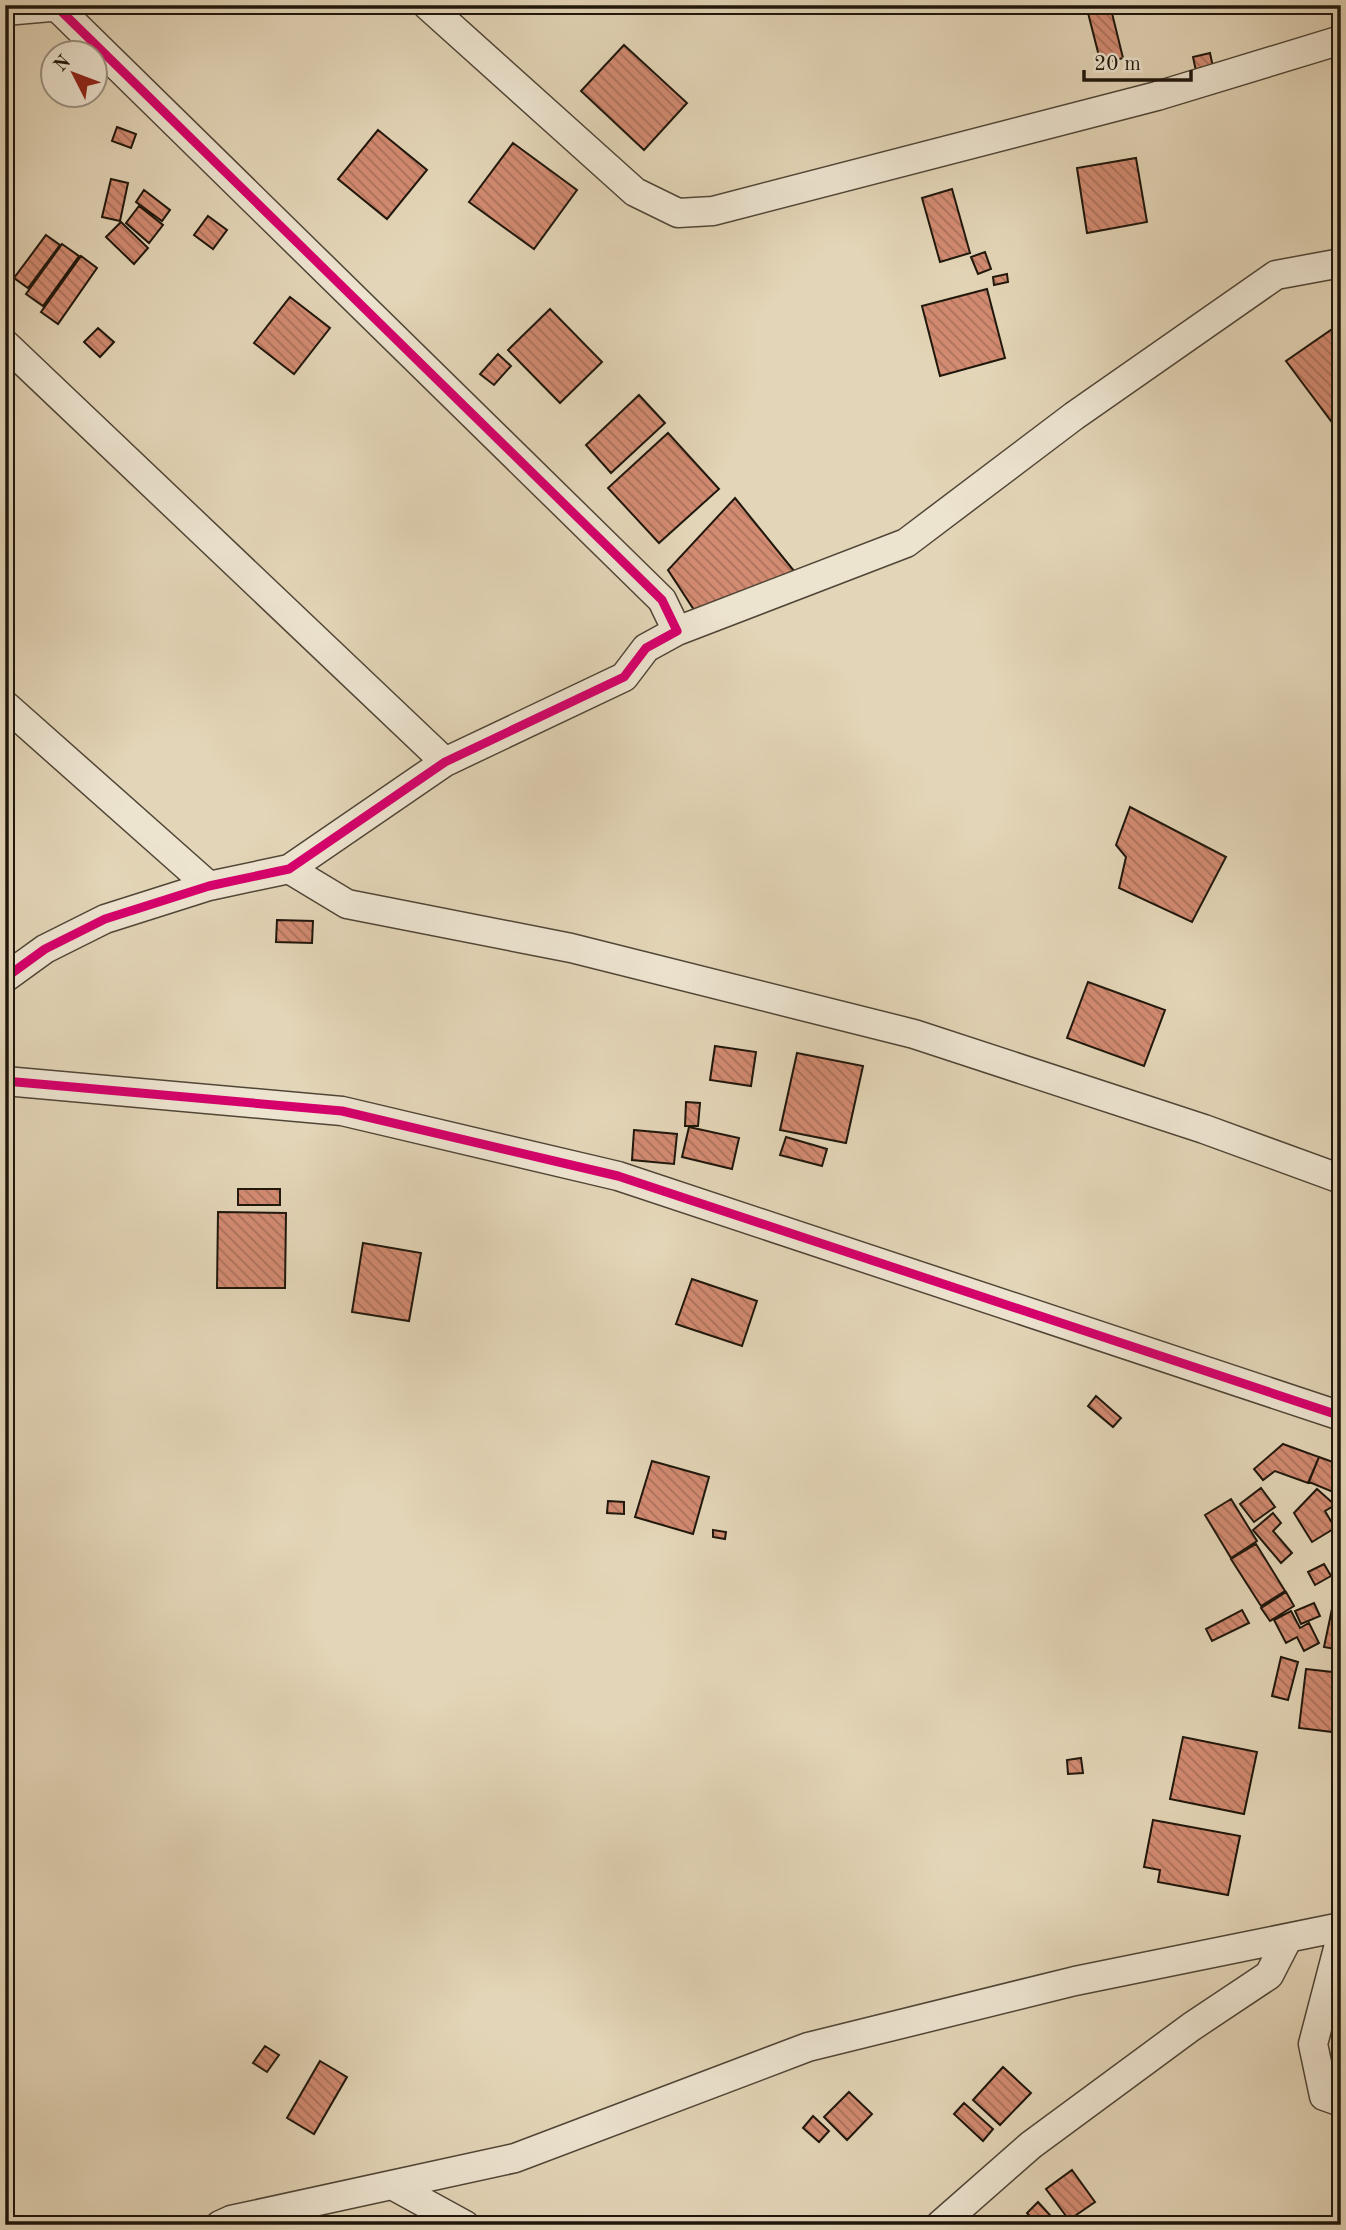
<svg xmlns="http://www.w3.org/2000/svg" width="1346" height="2230" font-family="'Old Standard TT',serif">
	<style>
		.building { fill: url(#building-back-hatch); stroke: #1f170c; stroke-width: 2 }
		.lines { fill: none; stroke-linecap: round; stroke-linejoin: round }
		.minor-casing { stroke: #504637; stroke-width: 31 }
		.minor { stroke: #ede4d0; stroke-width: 28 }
		.cycleway-casing { stroke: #ede4d0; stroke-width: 13 }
		.cycleway { stroke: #d6006c; stroke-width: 9 }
	</style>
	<defs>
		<pattern id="building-back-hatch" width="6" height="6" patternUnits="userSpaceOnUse" patternTransform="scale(1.75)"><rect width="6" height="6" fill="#d38b72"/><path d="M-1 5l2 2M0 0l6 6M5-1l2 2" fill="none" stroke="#ab715c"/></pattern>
	</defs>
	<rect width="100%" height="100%" fill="#e3d5b7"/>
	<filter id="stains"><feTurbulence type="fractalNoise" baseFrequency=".00286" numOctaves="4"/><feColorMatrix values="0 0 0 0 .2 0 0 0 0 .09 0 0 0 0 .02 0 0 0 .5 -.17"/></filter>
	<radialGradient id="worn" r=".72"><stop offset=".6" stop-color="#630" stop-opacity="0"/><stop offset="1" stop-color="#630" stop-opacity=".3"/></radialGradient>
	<path class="building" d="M 1086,5 L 1110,5 L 1123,58 L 1101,64 Z
		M 624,45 L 687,103 L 644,150 L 581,91 Z
		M 1210,53 L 1214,72 L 1197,76 L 1193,57 Z
		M 117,127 L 136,134 L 131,148 L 112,141 Z
		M 378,130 L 427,170 L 387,219 L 338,179 Z
		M 513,143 L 577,190 L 534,249 L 469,202 Z
		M 1136,158 L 1147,222 L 1087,233 L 1077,168 Z
		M 111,179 L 128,183 L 120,221 L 102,217 Z
		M 952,189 L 970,253 L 940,262 L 922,198 Z
		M 144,190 L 170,210 L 162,221 L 136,202 Z
		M 139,206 L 163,225 L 149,243 L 126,223 Z
		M 208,216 L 227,230 L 213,249 L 194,235 Z
		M 121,222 L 148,248 L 134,264 L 106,237 Z
		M 46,235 L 60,245 L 28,288 L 14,278 Z
		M 62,244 L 79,256 L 43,306 L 26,294 Z
		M 985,252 L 991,269 L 978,274 L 971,257 Z
		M 81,256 L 97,268 L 58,324 L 41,312 Z
		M 1007,274 L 1008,282 L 994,285 L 993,277 Z
		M 987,289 L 1005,358 L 940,376 L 922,306 Z
		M 290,297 L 330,328 L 294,374 L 254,343 Z
		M 550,309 L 602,362 L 560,403 L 508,350 Z
		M 1341,323 L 1341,419 L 1334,425 L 1286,361 Z
		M 98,328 L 114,342 L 100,357 L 84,342 Z
		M 498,354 L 511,366 L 494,385 L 480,374 Z
		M 639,395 L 665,423 L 611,473 L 586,445 Z
		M 668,433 L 719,489 L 659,543 L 608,488 Z
		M 735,498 L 794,571 L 698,616 L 668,570 Z
		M 1130,807 L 1226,857 L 1192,922 L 1119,888 L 1126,857 L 1116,845 Z
		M 277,920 L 313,921 L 312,943 L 276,942 Z
		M 1088,982 L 1165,1010 L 1144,1066 L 1067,1038 Z
		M 715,1046 L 756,1052 L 751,1086 L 710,1080 Z
		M 797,1053 L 863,1066 L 846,1143 L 780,1130 Z
		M 686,1102 L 700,1103 L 698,1126 L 685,1126 Z
		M 689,1127 L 739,1138 L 732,1169 L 682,1157 Z
		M 634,1130 L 677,1134 L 674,1164 L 632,1160 Z
		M 786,1137 L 827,1149 L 822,1166 L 780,1155 Z
		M 238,1189 L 280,1189 L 280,1205 L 238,1205 Z
		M 218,1212 L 286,1213 L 285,1288 L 217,1288 Z
		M 363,1243 L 421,1253 L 409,1321 L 352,1312 Z
		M 692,1279 L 757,1301 L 742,1346 L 676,1324 Z
		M 1096,1396 L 1121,1418 L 1113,1427 L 1088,1406 Z
		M 1283,1444 L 1319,1457 L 1308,1483 L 1275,1471 L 1263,1480 L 1254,1469 Z
		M 1319,1457 L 1341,1465 L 1341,1500 L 1331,1491 L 1309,1482 Z
		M 652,1461 L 709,1477 L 693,1534 L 635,1517 Z
		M 1261,1488 L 1275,1507 L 1254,1522 L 1240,1504 Z
		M 1317,1489 L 1335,1505 L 1325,1511 L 1335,1528 L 1312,1542 L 1294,1513 Z
		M 1231,1499 L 1257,1541 L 1231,1558 L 1205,1515 Z
		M 608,1501 L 624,1502 L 624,1514 L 607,1513 Z
		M 1273,1513 L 1281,1523 L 1273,1531 L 1292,1553 L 1281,1563 L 1253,1530 Z
		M 713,1530 L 726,1532 L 725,1539 L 713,1537 Z
		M 1256,1544 L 1285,1591 L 1261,1606 L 1231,1559 Z
		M 1324,1564 L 1331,1576 L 1315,1585 L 1308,1572 Z
		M 1337,1585 L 1341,1585 L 1341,1650 L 1324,1647 Z
		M 1286,1592 L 1294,1606 L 1270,1621 L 1261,1608 Z
		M 1314,1603 L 1320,1616 L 1301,1624 L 1295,1611 Z
		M 1242,1610 L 1249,1623 L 1212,1641 L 1206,1629 Z
		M 1291,1611 L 1300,1628 L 1309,1623 L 1319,1643 L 1304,1651 L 1297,1637 L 1286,1643 L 1274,1620 Z
		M 1281,1657 L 1298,1662 L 1288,1700 L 1272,1696 Z
		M 1306,1669 L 1341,1673 L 1341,1733 L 1299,1728 Z
		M 1183,1737 L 1257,1752 L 1244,1814 L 1170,1799 Z
		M 1081,1758 L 1083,1773 L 1068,1774 L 1067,1760 Z
		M 1153,1820 L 1240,1836 L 1228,1895 L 1158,1882 L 1160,1870 L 1144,1867 Z
		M 265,2046 L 279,2055 L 267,2072 L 253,2063 Z
		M 320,2061 L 347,2077 L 314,2134 L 287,2118 Z
		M 1003,2067 L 1031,2093 L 1000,2125 L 973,2100 Z
		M 849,2092 L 872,2114 L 847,2140 L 824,2117 Z
		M 964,2103 L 993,2129 L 983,2141 L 954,2114 Z
		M 813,2116 L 829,2131 L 819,2142 L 803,2128 Z
		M 1072,2170 L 1095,2202 L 1069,2220 L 1046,2189 Z
		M 1038,2202 L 1059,2225 L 1037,2225 L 1027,2213 Z"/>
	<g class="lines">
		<g class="minor-casing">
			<path id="minor" d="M 427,5 L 635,192 L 678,213 L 713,211 L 1157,96 L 1341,40
				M 5,11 L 73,5
				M 5,344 L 445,762
				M 677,631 L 906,543 L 1074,416 L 1276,275 L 1341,263
				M 5,705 L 209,886
				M 289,869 L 347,904 L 571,948 L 914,1034 L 1204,1129 L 1341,1179
				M 5,978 L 45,949 L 105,919 L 209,886 L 289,869 L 445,762 L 624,677 L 646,648 L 677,631 L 662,600 L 57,7
				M 5,1081 L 342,1111 L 618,1176 L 1341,1416
				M 1341,1937 L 1313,2044 L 1324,2096 L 1341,2102
				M 392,2185 L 465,2225
				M 220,2225 L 231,2220 L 515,2158 L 808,2047 L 1075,1981 L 1341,1927
				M 940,2225 L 1031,2145 L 1191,2027 L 1269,1975 L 1288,1938"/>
		</g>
		<use href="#minor" class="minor"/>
		<g class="cycleway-casing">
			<path id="cycleway" d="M 5,978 L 45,949 L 105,919 L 209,886 L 289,869 L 445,762 L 624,677 L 646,648 L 677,631 L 662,600 L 57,7
				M 5,1081 L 342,1111 L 618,1176 L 1341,1416"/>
		</g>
		<use href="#cycleway" class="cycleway"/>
	</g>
	<rect width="1346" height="2230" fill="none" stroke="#e3d5b7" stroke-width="28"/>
	<rect x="7" y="7" width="1332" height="2216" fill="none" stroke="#1f170c" stroke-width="3.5"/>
	<rect x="14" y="14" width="1318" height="2202" fill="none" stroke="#1f170c" stroke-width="2"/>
	<g transform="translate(74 74) rotate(312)"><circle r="33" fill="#ede4d0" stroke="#9b9282" stroke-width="2"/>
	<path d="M0-5L12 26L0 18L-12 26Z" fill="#8f2418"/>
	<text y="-10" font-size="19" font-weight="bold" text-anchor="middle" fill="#1f170c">N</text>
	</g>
	<path d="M1084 70v10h107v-10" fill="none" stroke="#1f170c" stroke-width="3.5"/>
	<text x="1094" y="70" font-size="21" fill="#1f170c" stroke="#ede4d0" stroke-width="5" paint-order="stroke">20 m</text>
	<rect width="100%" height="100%" filter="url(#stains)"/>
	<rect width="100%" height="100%" fill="url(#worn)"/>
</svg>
